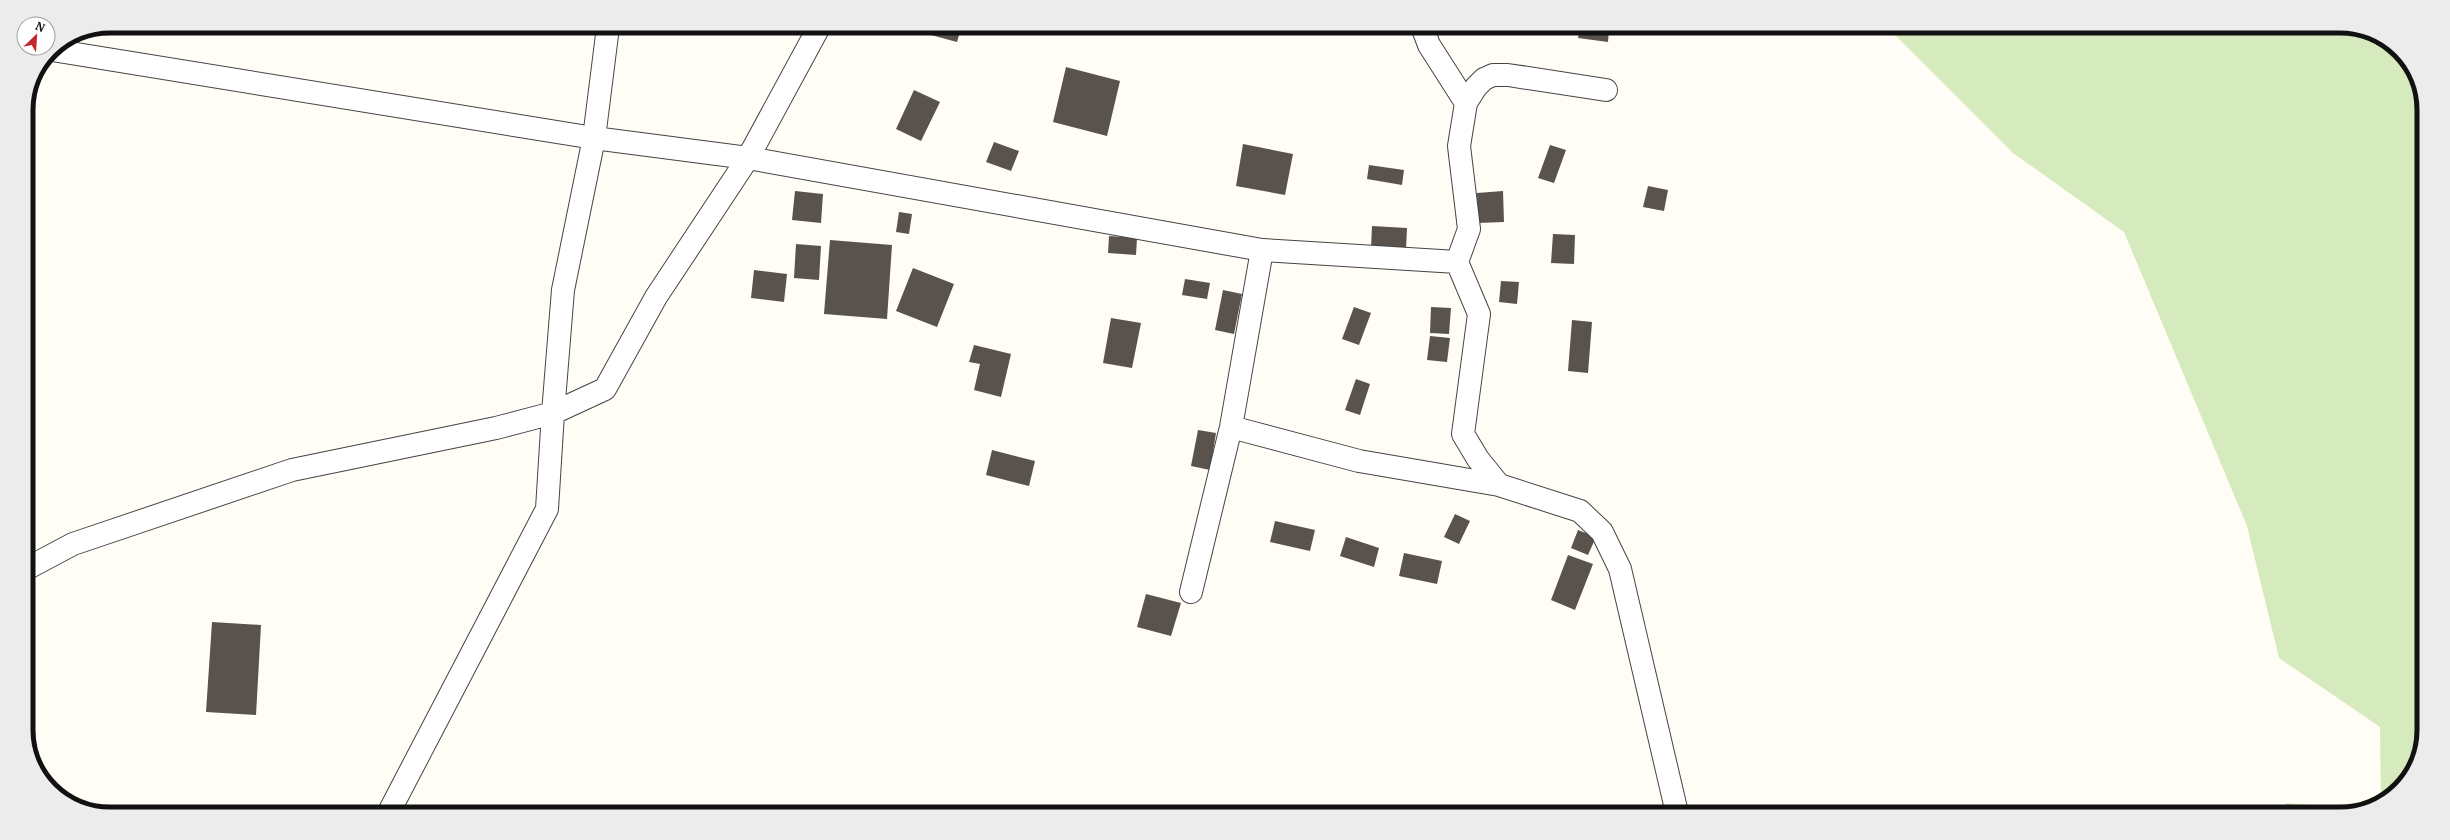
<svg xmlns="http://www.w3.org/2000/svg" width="2450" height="840" font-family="Merriweather,serif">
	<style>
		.green { fill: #d5ebbd }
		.building { fill: #5a524d }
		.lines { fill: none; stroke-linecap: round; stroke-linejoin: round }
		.minor-casing { stroke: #444; stroke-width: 24 }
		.minor { stroke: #fff; stroke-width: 22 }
		.rim { fill: none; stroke: #111; stroke-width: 5 }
	</style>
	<rect width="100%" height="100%" fill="#fffdf5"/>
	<path class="green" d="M 1889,29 L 2367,30 L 2406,59 L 2424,105 L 2420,757 L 2391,797 L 2381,800 L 2380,727 L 2279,658 L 2247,526 L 2124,232 L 2013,153 Z
		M 2286,803 L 2354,809 L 2340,814 L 2284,814 Z"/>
	<path class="building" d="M 905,28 L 961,28 L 957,42 Z
		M 1580,29 L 1609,29 L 1608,42 L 1578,38 Z
		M 1066,67 L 1120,81 L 1107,136 L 1053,122 Z
		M 914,90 L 940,102 L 921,141 L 896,129 Z
		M 994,142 L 1019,151 L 1011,171 L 986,162 Z
		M 1243,144 L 1293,154 L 1285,195 L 1236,186 Z
		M 1550,145 L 1566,150 L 1554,183 L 1538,178 Z
		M 1369,165 L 1404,170 L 1402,185 L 1367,179 Z
		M 1648,186 L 1668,190 L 1664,211 L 1643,207 Z
		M 795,191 L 823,194 L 821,223 L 792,220 Z
		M 1503,191 L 1504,222 L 1478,223 L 1477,193 Z
		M 899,212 L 912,214 L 909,234 L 896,232 Z
		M 1372,226 L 1407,228 L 1406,250 L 1371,248 Z
		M 1553,234 L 1575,235 L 1574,264 L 1551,263 Z
		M 1109,236 L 1137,238 L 1136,255 L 1108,253 Z
		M 830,240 L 892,245 L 887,319 L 824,314 Z
		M 796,244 L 821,246 L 819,280 L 794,278 Z
		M 913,268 L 954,284 L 937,327 L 896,311 Z
		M 754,270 L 787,274 L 784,302 L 751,298 Z
		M 1185,279 L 1210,283 L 1207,299 L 1182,295 Z
		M 1501,281 L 1519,282 L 1517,304 L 1499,302 Z
		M 1223,290 L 1242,294 L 1234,334 L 1215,330 Z
		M 1354,307 L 1371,313 L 1359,345 L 1342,339 Z
		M 1431,307 L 1451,308 L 1449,334 L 1430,333 Z
		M 1111,318 L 1141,323 L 1132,368 L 1103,363 Z
		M 1572,320 L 1592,322 L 1588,373 L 1568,371 Z
		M 1430,336 L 1450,338 L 1447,362 L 1427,360 Z
		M 974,345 L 1011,354 L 1001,397 L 974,390 L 980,364 L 969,362 Z
		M 1356,379 L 1370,384 L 1360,415 L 1345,410 Z
		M 1198,430 L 1216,433 L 1210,470 L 1191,466 Z
		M 992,450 L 1035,461 L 1029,486 L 986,475 Z
		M 1455,514 L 1470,521 L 1459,544 L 1444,537 Z
		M 1275,521 L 1315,530 L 1310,551 L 1270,542 Z
		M 1578,530 L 1596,537 L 1588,555 L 1571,548 Z
		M 1346,537 L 1379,548 L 1374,567 L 1340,556 Z
		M 1404,553 L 1442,561 L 1437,584 L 1399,576 Z
		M 1568,555 L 1593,564 L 1575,610 L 1551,600 Z
		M 1146,594 L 1181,603 L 1171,636 L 1137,627 Z
		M 212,622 L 261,625 L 256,715 L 206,712 Z"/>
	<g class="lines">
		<g class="minor-casing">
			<path id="minor" d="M 1423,29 L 1429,45 L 1466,103
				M 52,50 L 594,138 L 748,158 L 1262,250 L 1457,262 L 1479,314 L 1463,434 L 1478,459 L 1499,485 L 1580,511 L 1602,532 L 1620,569 L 1677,813
				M 1457,262 L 1469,229 L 1459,146 L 1466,103 L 1476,87 L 1484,79 L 1493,75 L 1508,75 L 1606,90
				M 1231,427 L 1359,461 L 1499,485
				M 26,569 L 73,544 L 292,470 L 496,428 L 553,413 L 563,290 L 594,138 L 608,27
				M 1191,592 L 1231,427 L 1262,250
				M 390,810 L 547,509 L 553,413 L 605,389 L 656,297 L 748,158 L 819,27"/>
		</g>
		<use href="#minor" class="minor"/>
	</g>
	<path d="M0 0H2450V840H0ZM110 33H2340A77 77 0 0 1 2417 110V730A77 77 0 0 1 2340 807H110A77 77 0 0 1 33 730V110A77 77 0 0 1 110 33Z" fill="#ececec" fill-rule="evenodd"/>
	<path class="rim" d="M110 33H2340A77 77 0 0 1 2417 110V730A77 77 0 0 1 2340 807H110A77 77 0 0 1 33 730V110A77 77 0 0 1 110 33Z"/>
	<g transform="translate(36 36) rotate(25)"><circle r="19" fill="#ffffff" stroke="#a0a0a0"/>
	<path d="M0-3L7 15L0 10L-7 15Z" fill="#c4262e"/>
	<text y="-6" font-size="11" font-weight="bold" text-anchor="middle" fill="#111111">N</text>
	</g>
</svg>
